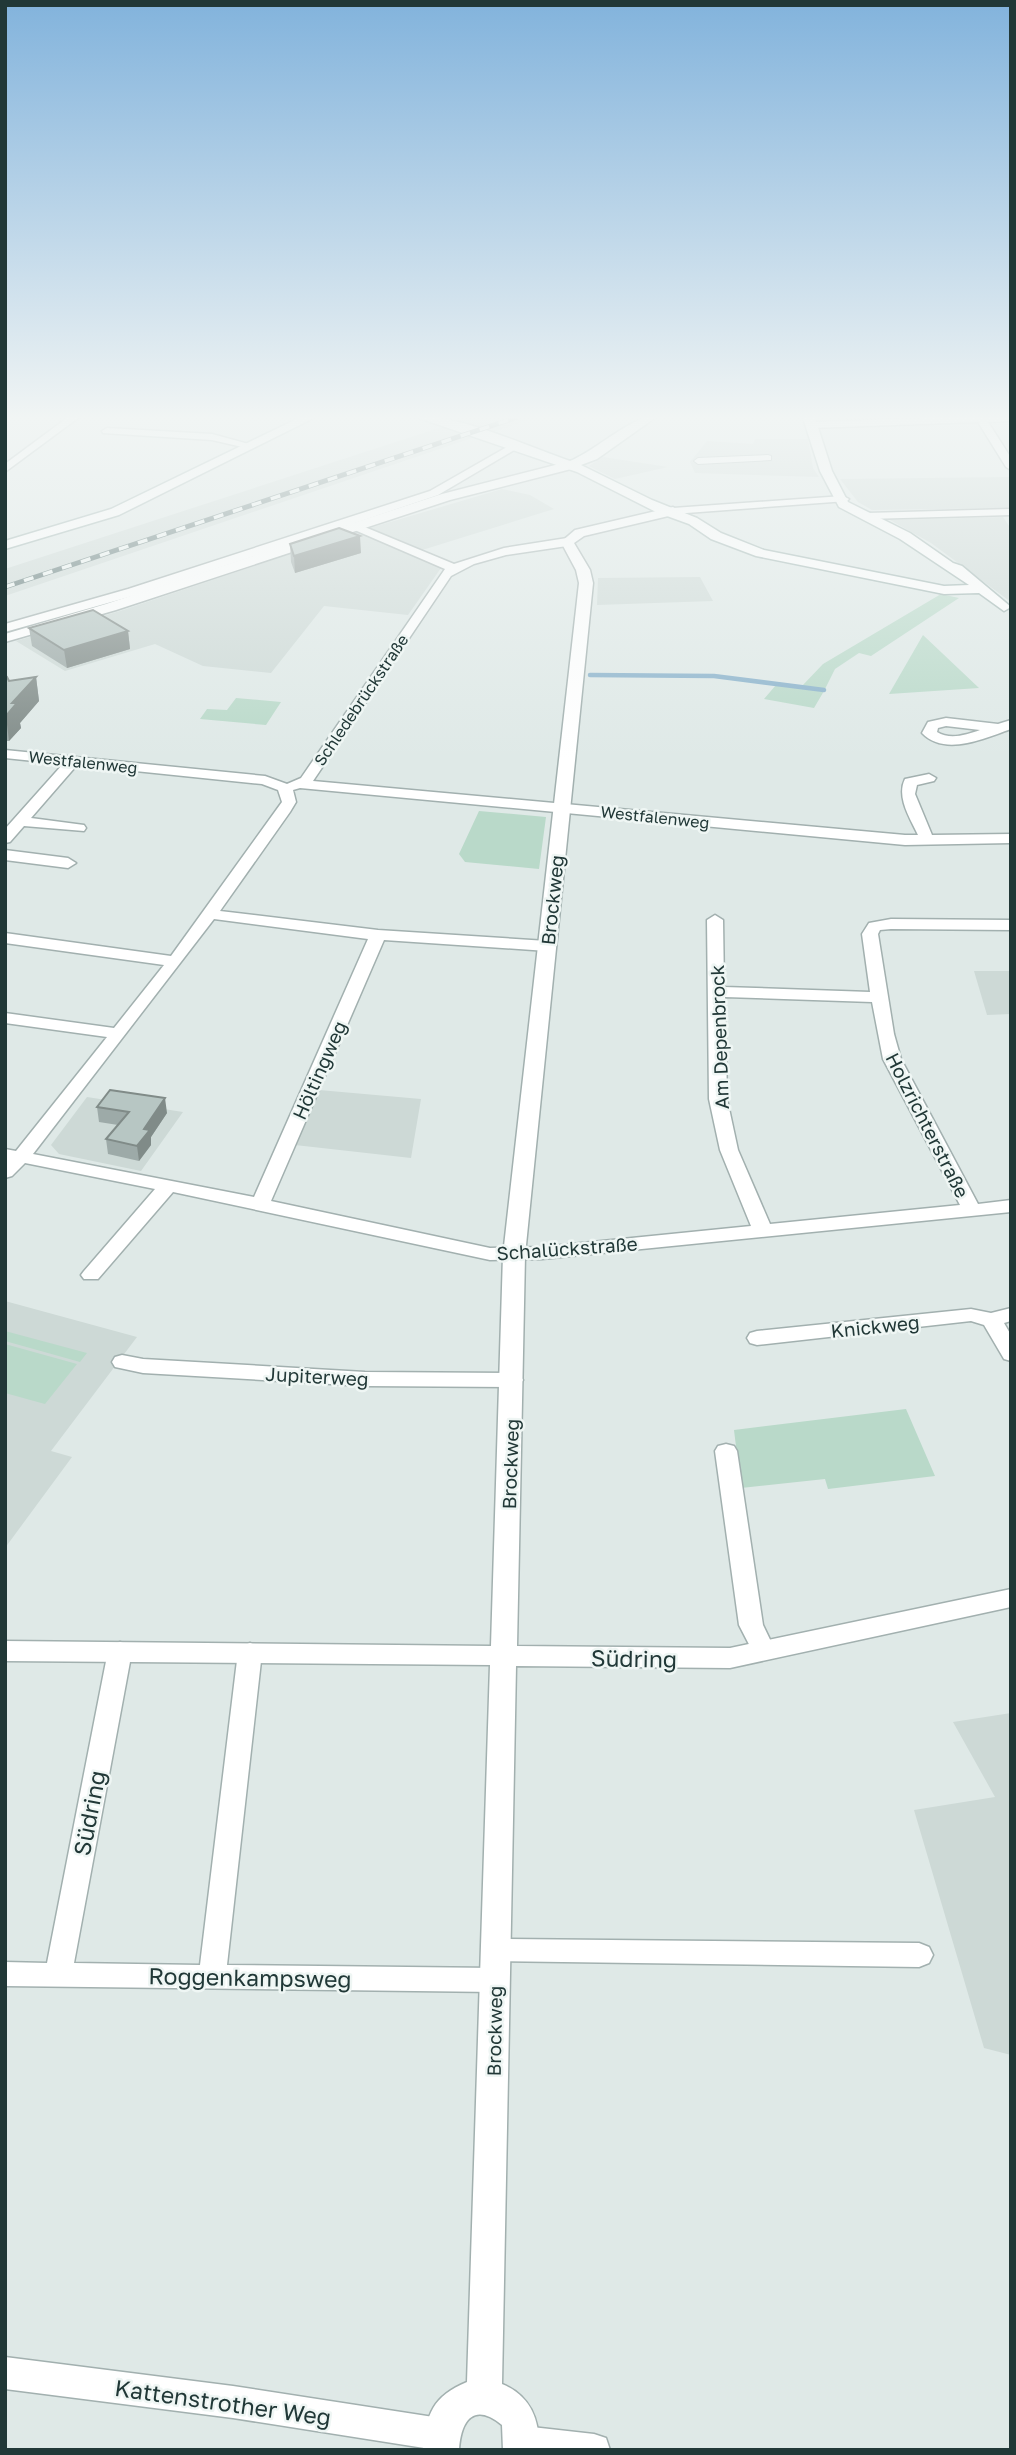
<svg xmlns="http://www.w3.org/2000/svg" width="1016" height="2455" font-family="'Golos Text',sans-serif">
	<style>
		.built { fill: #cdd9d6 }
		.green { fill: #b9d9c9 }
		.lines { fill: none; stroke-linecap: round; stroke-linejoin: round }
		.stream { stroke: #8ab2cb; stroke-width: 4.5 }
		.pedestrian-casing { stroke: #a2b0af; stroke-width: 2 }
		.minor-casing { stroke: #a2b0af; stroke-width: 3 }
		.tertiary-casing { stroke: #a2b0af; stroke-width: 3 }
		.secondary-casing { stroke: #9fb4b1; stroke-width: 3 }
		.pedestrian { fill: #fff; fill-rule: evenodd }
		.minor { fill: #fff; fill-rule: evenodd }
		.tertiary { fill: #fff; fill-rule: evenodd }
		.secondary { fill: #fff; fill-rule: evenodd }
		.rail-casing { stroke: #5b7473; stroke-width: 5 }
		.rail { stroke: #eff6f4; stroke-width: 3.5; stroke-dasharray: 10; stroke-linecap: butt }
		.wall { fill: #9daaa8 }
		.shaded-wall { fill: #808b88 }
		.building { fill: #b7c6c3; stroke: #808b88; stroke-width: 2 }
		.labels { text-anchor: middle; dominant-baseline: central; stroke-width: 5; stroke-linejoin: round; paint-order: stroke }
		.far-street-label { font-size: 16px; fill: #213837; stroke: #eff6f4 }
		.street-label { font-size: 19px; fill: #213837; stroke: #eff6f4 }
		.near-street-label { font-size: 23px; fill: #213837; stroke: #eff6f4 }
	</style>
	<rect width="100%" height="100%" fill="#dfe9e7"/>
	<path class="built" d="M 473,415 L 544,415 L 493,432 L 458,420 Z
		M 445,426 L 475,437 L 5,596 L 5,569 Z
		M 755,439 L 808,439 L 813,468 L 819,477 L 695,473 L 690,462 L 707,441 L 753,444 Z
		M 603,457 L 668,467 L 615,479 L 589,466 Z
		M 1011,477 L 1011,508 L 872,510 L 858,502 L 840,479 Z
		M 502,489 L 530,495 L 554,509 L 419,551 L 370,528 Z
		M 1003,517 L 1011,529 L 1011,602 L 931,543 L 890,520 Z
		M 359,531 L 441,568 L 408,615 L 324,606 L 271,673 L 203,666 L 155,644 L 65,671 L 16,641 L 120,611 Z
		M 700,577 L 713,601 L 597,605 L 598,578 Z
		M 974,971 L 1011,971 L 1011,1014 L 987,1015 Z
		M 319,1090 L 421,1099 L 411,1158 L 295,1145 Z
		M 87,1097 L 183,1112 L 141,1171 L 59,1154 L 51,1145 Z
		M 5,1301 L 137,1337 L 51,1451 L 72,1457 L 5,1548 Z
		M 1011,1713 L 1011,2055 L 984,2048 L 914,1810 L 995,1797 L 953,1722 Z"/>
	<path class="green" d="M 941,594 L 959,598 L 871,656 L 859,653 L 835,669 L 825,689 L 802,686 L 823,664 Z
		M 923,635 L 979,688 L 889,694 Z
		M 776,685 L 824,691 L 814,708 L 764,699 Z
		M 236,698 L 281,702 L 266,725 L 200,719 L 207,709 L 227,710 Z
		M 479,811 L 546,817 L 539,869 L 465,862 L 459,854 Z
		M 5,1331 L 87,1353 L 80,1362 L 5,1341 Z
		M 5,1344 L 77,1364 L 45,1404 L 5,1393 Z
		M 906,1409 L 935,1476 L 828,1489 L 825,1479 L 741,1488 L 734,1430 Z"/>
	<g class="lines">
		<path class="stream" d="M 590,675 L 714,676 L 824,690"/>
		<g class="pedestrian-casing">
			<path id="pedestrian" d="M 768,455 L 771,456 L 771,460 L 698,464 L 694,461 L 698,458 Z"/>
		</g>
		<g class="minor-casing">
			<path id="minor" d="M 71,415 L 82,415 L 5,472 L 5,464 Z
				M 1011,415 L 1011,421 L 988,422 L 1011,458 L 1011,470 L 1006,467 L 978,422 L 812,428 L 807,425 L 812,422 Z
				M 107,428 L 212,434 L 256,446 L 251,449 L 212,440 L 103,433 L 102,431 Z
				M 512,444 L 521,446 L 438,495 L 355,523 L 454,564 L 504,548 L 567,538 L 573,542 L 567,546 L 506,555 L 474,564 L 451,576 L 313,781 L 905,835 L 918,835 C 910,818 896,797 905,779 L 929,774 L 936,778 L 934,781 L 917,785 L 915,794 L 932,835 L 1011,834 L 1011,843 L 905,845 L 300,788 L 293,790 L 296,802 L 290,812 L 220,911 L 378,930 L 547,941 L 555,946 L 547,951 L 384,940 L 271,1201 L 490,1248 L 542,1247 L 751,1226 L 720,1150 L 709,1099 L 707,920 L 715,915 L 723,920 L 724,987 L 870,992 L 862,934 L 869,923 L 891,919 L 1011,920 L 1011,930 L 891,929 L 880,930 L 878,934 L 894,1034 L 901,1059 L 978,1204 L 1011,1200 L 1011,1212 L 542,1259 L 490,1260 L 173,1192 L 98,1279 L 84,1279 L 81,1275 L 84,1271 L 155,1189 L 25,1163 L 12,1176 L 5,1178 L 5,1149 L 16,1151 L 107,1037 L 5,1023 L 5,1013 L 114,1028 L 164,965 L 5,943 L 5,933 L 171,956 L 282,802 L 278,790 L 262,784 L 77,765 L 31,818 L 84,825 L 86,828 L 84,831 L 24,826 L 10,842 L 5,843 L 5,829 L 63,764 L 5,758 L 5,750 L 265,776 L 287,784 L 301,778 L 445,569 L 350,528 L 349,525 L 136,595 L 5,632 L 5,624 L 128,589 L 430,491 ZM 214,919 L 368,939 L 254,1197 L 33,1154 ZM 725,997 L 872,1002 L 883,1059 L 960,1205 L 770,1224 L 738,1150 L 727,1099 Z
				M 843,496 L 849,499 L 847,501 L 673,514 L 667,511 L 673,508 Z
				M 1011,509 L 1011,515 L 867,519 L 861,516 L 867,513 Z
				M 946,718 L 998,724 L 1011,720 L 1011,729 C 985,738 945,757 922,733 L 928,722 ZM 946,726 L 980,730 C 966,735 950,740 937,732 L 938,728 Z
				M 5,850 L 68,858 L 76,863 L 68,868 L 5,860 Z
				M 1011,1308 L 1011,1321 L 1004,1323 L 1011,1335 L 1011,1361 L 1004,1359 L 984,1325 L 971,1321 L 757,1345 L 750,1343 L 747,1338 L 750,1333 L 757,1331 L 971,1309 L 991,1313 Z
				M 122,1355 L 143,1359 L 365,1372 L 513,1373 L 520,1375 L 523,1380 L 520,1385 L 513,1387 L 365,1386 L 143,1373 L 115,1367 L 112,1362 L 115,1357 Z
				M 726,1444 L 734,1446 L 737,1451 L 763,1625 L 775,1650 L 771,1656 L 763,1659 L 755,1656 L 739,1625 L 715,1451 L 718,1446 Z
				M 120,1642 L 128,1645 L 132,1651 L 74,1963 L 200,1965 L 238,1652 L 242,1646 L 250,1643 L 258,1646 L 262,1652 L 227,1965 L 495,1968 L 505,1972 L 509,1980 L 505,1988 L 495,1992 L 5,1986 L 5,1962 L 47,1963 L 108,1651 L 112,1645 Z
				M 496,1939 L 919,1943 L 929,1947 L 933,1955 L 929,1963 L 919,1967 L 496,1961 L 486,1958 L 482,1950 L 486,1942 Z
				M 5,2357 L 233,2386 L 440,2418 L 451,2423 L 456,2434 L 451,2445 L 437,2450 L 233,2418 L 5,2389 Z
				M 523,2426 L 594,2434 L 606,2438 L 610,2450 L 510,2450 L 507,2442 L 512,2431 Z"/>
		</g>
		<g class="tertiary-casing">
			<path id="tertiary" d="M 571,461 L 577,465 L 575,468 L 450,500 L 116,610 L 5,642 L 5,634 L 106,604 L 442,494 Z
				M 673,507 L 679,511 L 677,514 L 584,536 L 574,543 L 590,570 L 593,583 L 525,1255 L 517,1646 L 730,1648 L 1011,1589 L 1011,1607 L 730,1668 L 516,1666 L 502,2384 C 531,2396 540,2420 539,2450 L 503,2450 L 502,2425 C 474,2402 461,2420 459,2450 L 423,2450 C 426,2414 433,2396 467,2382 L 490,1665 L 5,1661 L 5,1641 L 491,1646 L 503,1255 L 579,583 L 576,570 L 561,542 L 575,530 Z"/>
		</g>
		<g class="secondary-casing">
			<path id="secondary" d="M 305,415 L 320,415 L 119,515 L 5,549 L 5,541 L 111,509 Z
				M 410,415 C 458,414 524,445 570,461 C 597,450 632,415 659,415 L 597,459 L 581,465 L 652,500 L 697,518 L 721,533 L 764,550 L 944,586 L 969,585 L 900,539 L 839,507 L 820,471 L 802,415 L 814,415 L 832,471 L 848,502 L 910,533 L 953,563 L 962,566 L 1011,607 L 1004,611 L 979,593 L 944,594 L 756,556 L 711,539 L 689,524 L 656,512 L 577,472 Z"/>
		</g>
		<use href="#pedestrian" class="pedestrian"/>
		<use href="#minor" class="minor"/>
		<use href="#tertiary" class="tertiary"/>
		<use href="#secondary" class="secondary"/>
		<g class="rail-casing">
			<path id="rail" d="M 5,587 L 524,415"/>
		</g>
		<use href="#rail" class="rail"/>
	</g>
	<path class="wall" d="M 290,544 L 361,553 L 295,573 L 291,562 Z
		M 29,628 L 128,631 L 130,649 L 67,668 L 32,646 Z
		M 36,677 L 39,701 L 20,723 L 21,728 L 9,741 L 5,741 L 5,678 L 9,681 Z
		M 97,1107 L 167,1113 L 151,1137 L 151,1145 L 139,1161 L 108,1154 L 106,1139 L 118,1125 L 99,1122 Z"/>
	<path class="shaded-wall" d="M 360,536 L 361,553 L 295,573 L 294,556 Z
		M 128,631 L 130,649 L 67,668 L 64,650 Z
		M 36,677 L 39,701 L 20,723 L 21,728 L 9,741 L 6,716 L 12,703 Z
		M 165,1098 L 167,1113 L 151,1137 L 151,1145 L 139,1161 L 137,1146 L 144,1129 Z"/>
	<path class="building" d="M 339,528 L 360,536 L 294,556 L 290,544 Z
		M 93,610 L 128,631 L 64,650 L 29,628 Z
		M 7,677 L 9,681 L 36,677 L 12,703 L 17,703 L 6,716 L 5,678 Z
		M 110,1090 L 165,1098 L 144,1129 L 150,1130 L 137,1146 L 106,1139 L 129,1112 L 97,1107 Z"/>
	<linearGradient id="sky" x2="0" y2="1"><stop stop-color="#82b3dc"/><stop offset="0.55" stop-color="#f1f5f4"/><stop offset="1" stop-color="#f1f5f4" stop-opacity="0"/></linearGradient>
	<rect width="1016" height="759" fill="url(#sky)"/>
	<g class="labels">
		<g class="far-street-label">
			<text transform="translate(361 700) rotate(-56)">Schledebrückstraße</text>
			<text transform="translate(83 762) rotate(6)">Westfalenweg</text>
			<text transform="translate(655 817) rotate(6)">Westfalenweg</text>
		</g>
		<g class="street-label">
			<text transform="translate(552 900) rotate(-84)">Brockweg</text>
			<text transform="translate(719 1037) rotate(-92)">Am Depenbrock</text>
			<text transform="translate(319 1070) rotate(-66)">Höltingweg</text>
			<text transform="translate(928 1125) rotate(63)">Holzrichterstraße</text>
			<text transform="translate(567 1248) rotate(-4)">Schalückstraße</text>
			<text transform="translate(875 1326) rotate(-6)">Knickweg</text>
			<text transform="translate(317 1376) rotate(3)">Jupiterweg</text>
			<text transform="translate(510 1464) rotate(-88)">Brockweg</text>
			<text transform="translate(494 2031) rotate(-89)">Brockweg</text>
		</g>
		<g class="near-street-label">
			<text transform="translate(634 1658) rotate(1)">Südring</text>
			<text transform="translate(89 1813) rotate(-79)">Südring</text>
			<text transform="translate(250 1977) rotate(1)">Roggenkampsweg</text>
			<text transform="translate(223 2402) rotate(8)">Kattenstrother Weg</text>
		</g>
	</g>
	<rect width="1016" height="2455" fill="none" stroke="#213837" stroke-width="14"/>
</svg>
